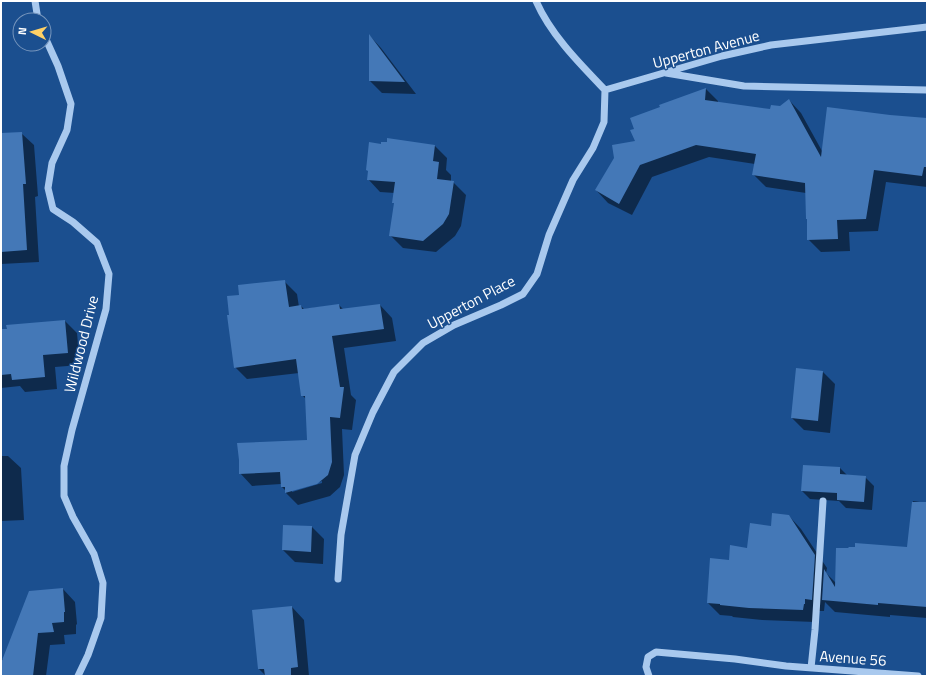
<svg xmlns="http://www.w3.org/2000/svg" width="928" height="677" font-family="'Titillium Web',sans-serif">
	<style>
		.shadow { fill: #0007; fill-rule: evenodd }
		.building { fill: #4478b7 }
		.lines { fill: none; stroke-linecap: round; stroke-linejoin: round }
		.minor { stroke: #a9c9ee; stroke-width: 7 }
		.labels { text-anchor: middle; dominant-baseline: central; stroke-width: 3; stroke-linejoin: round; paint-order: stroke }
		.street-label { font-size: 15px; fill: #fff; stroke: #1b4f8f }
	</style>
	<rect width="100%" height="100%" fill="#1b4f8f"/>
	<path class="shadow" d="M 370,36 L 381,48 L 416,94 L 382,93 L 370,81 Z
		M 706,89 L 718,101 L 718,103 L 771,110 L 780,107 L 789,100 L 801,113 L 822,151 L 927,119 L 927,187 L 886,182 L 878,231 L 849,232 L 850,251 L 821,252 L 808,239 L 808,221 L 807,219 L 806,193 L 766,187 L 754,175 L 755,164 L 709,157 L 652,177 L 632,215 L 608,203 L 596,190 L 636,142 L 635,130 L 661,107 L 660,106 Z
		M 21,133 L 34,145 L 38,196 L 35,197 L 39,262 L 1,264 L 1,134 Z
		M 382,145 L 435,146 L 447,158 L 446,170 L 451,175 L 451,182 L 453,182 L 466,195 L 461,226 L 455,236 L 436,252 L 403,248 L 390,235 L 395,204 L 395,193 L 380,192 L 368,179 Z
		M 284,281 L 297,294 L 299,307 L 301,306 L 304,309 L 339,305 L 344,310 L 380,305 L 392,318 L 396,341 L 344,348 L 351,395 L 356,400 L 352,430 L 342,429 L 344,475 L 340,487 L 330,496 L 298,505 L 286,493 L 286,491 L 282,487 L 281,484 L 252,486 L 240,473 L 308,441 L 306,399 L 302,395 L 299,373 L 247,379 L 235,367 L 230,316 L 240,296 ZM 322,481 L 322,483 L 292,492 L 292,490 Z
		M 65,321 L 77,333 L 80,365 L 55,367 L 57,389 L 25,392 L 20,386 L 1,388 L 1,330 Z
		M 823,372 L 835,384 L 830,433 L 804,430 L 792,418 Z
		M 1,456 L 8,456 L 21,468 L 24,520 L 1,521 Z
		M 840,468 L 847,475 L 865,477 L 874,486 L 872,510 L 846,508 L 839,501 L 810,499 L 802,491 Z
		M 913,501 L 927,503 L 927,618 L 890,615 L 890,617 L 835,612 L 825,602 L 824,611 L 817,611 L 815,622 L 762,620 L 733,617 L 732,616 L 720,615 L 708,603 L 730,561 L 748,549 L 772,527 L 789,516 L 801,529 L 827,568 L 826,573 L 836,583 L 908,548 Z
		M 312,527 L 324,539 L 323,564 L 295,562 L 283,550 Z
		M 63,589 L 75,602 L 77,624 L 76,625 L 76,634 L 64,635 L 65,644 L 50,645 L 46,676 L 1,676 L 1,659 L 4,659 Z
		M 292,607 L 304,620 L 309,676 L 266,676 L 259,669 Z"/>
	<path class="building" d="M 369,34 L 405,82 L 369,81 Z
		M 706,88 L 705,100 L 770,109 L 771,105 L 780,106 L 789,99 L 821,157 L 827,107 L 890,115 L 927,118 L 927,167 L 924,167 L 922,176 L 874,170 L 866,219 L 837,220 L 838,239 L 807,240 L 807,219 L 806,219 L 805,183 L 752,175 L 756,154 L 696,145 L 640,165 L 619,204 L 595,190 L 614,158 L 612,145 L 635,141 L 630,130 L 634,129 L 630,118 L 660,107 L 659,105 Z
		M 22,132 L 26,184 L 23,184 L 27,250 L 1,252 L 1,133 Z
		M 387,138 L 435,145 L 433,161 L 439,162 L 437,179 L 454,181 L 449,214 L 443,224 L 423,241 L 389,236 L 394,203 L 392,203 L 395,182 L 367,180 L 368,171 L 366,170 L 369,142 L 381,144 L 381,142 L 387,142 Z
		M 285,280 L 289,307 L 301,305 L 302,309 L 339,304 L 340,309 L 380,304 L 384,329 L 332,336 L 340,387 L 344,387 L 340,418 L 330,417 L 332,462 L 328,475 L 317,484 L 285,493 L 285,487 L 281,487 L 280,472 L 239,474 L 239,460 L 237,443 L 307,440 L 305,396 L 301,396 L 296,359 L 234,368 L 227,315 L 229,315 L 227,296 L 239,295 L 238,285 Z
		M 65,320 L 68,353 L 43,355 L 45,377 L 12,380 L 11,374 L 1,375 L 1,329 L 7,329 L 6,325 Z
		M 796,368 L 823,371 L 818,421 L 791,418 Z
		M 803,465 L 840,467 L 840,474 L 866,476 L 864,502 L 837,500 L 837,493 L 801,491 Z
		M 912,502 L 927,502 L 927,607 L 878,603 L 878,605 L 822,600 L 824,569 L 835,587 L 836,548 L 848,548 L 849,547 L 855,547 L 855,543 L 907,547 Z
		M 772,513 L 789,515 L 815,555 L 812,600 L 805,599 L 805,604 L 804,604 L 803,610 L 749,608 L 720,605 L 720,604 L 707,603 L 710,558 L 729,560 L 730,545 L 747,548 L 750,523 L 771,526 Z
		M 283,525 L 312,526 L 311,552 L 282,550 Z
		M 63,588 L 65,612 L 64,612 L 64,622 L 52,623 L 54,632 L 38,633 L 33,676 L 1,676 L 1,663 L 29,591 Z
		M 292,606 L 298,667 L 291,668 L 291,676 L 265,676 L 264,669 L 258,669 L 252,610 Z"/>
	<g class="lines">
		<path class="minor" d="M 35,1 L 38,20
			M 536,1 C 551,35 579,63 605,90 L 722,56 L 771,45 L 927,27
			M 44,35 L 58,66 L 71,104 L 67,130 L 52,163 L 48,188 L 53,209 L 73,222 L 97,243 L 109,274 L 106,309 L 72,430 L 64,466 L 64,496 L 73,517 L 94,554 L 103,583 L 101,618 L 88,655 L 78,676
			M 666,73 L 744,86 L 927,90
			M 338,579 L 341,535 L 355,455 L 373,412 L 394,372 L 423,343 L 454,325 L 501,305 L 523,294 L 537,274 L 549,235 L 573,180 L 593,148 L 604,122 L 605,90
			M 811,668 L 815,630 L 823,501
			M 649,676 L 646,667 L 648,657 L 656,652 L 735,659 L 786,666 L 918,676"/>
	</g>
	<g class="labels">
		<g class="street-label">
			<text transform="translate(706 49) rotate(-15)">Upperton Avenue</text>
			<text transform="translate(471 302) rotate(-28)">Upperton Place</text>
			<text transform="translate(81 344) rotate(-76)">Wildwood Drive</text>
			<text transform="translate(853 658) rotate(4)">Avenue 56</text>
		</g>
	</g>
	<rect width="928" height="677" fill="none" stroke="#ffffff" stroke-width="4"/>
	<g transform="translate(32 32) rotate(275)"><circle r="19" fill="#1b4f8f" stroke="#7695bc"/>
	<path d="M0-3L7 15L0 10L-7 15Z" fill="#ffd166"/>
	<text y="-6" font-size="11" font-weight="bold" text-anchor="middle" fill="#ffffff">N</text>
	</g>
</svg>
